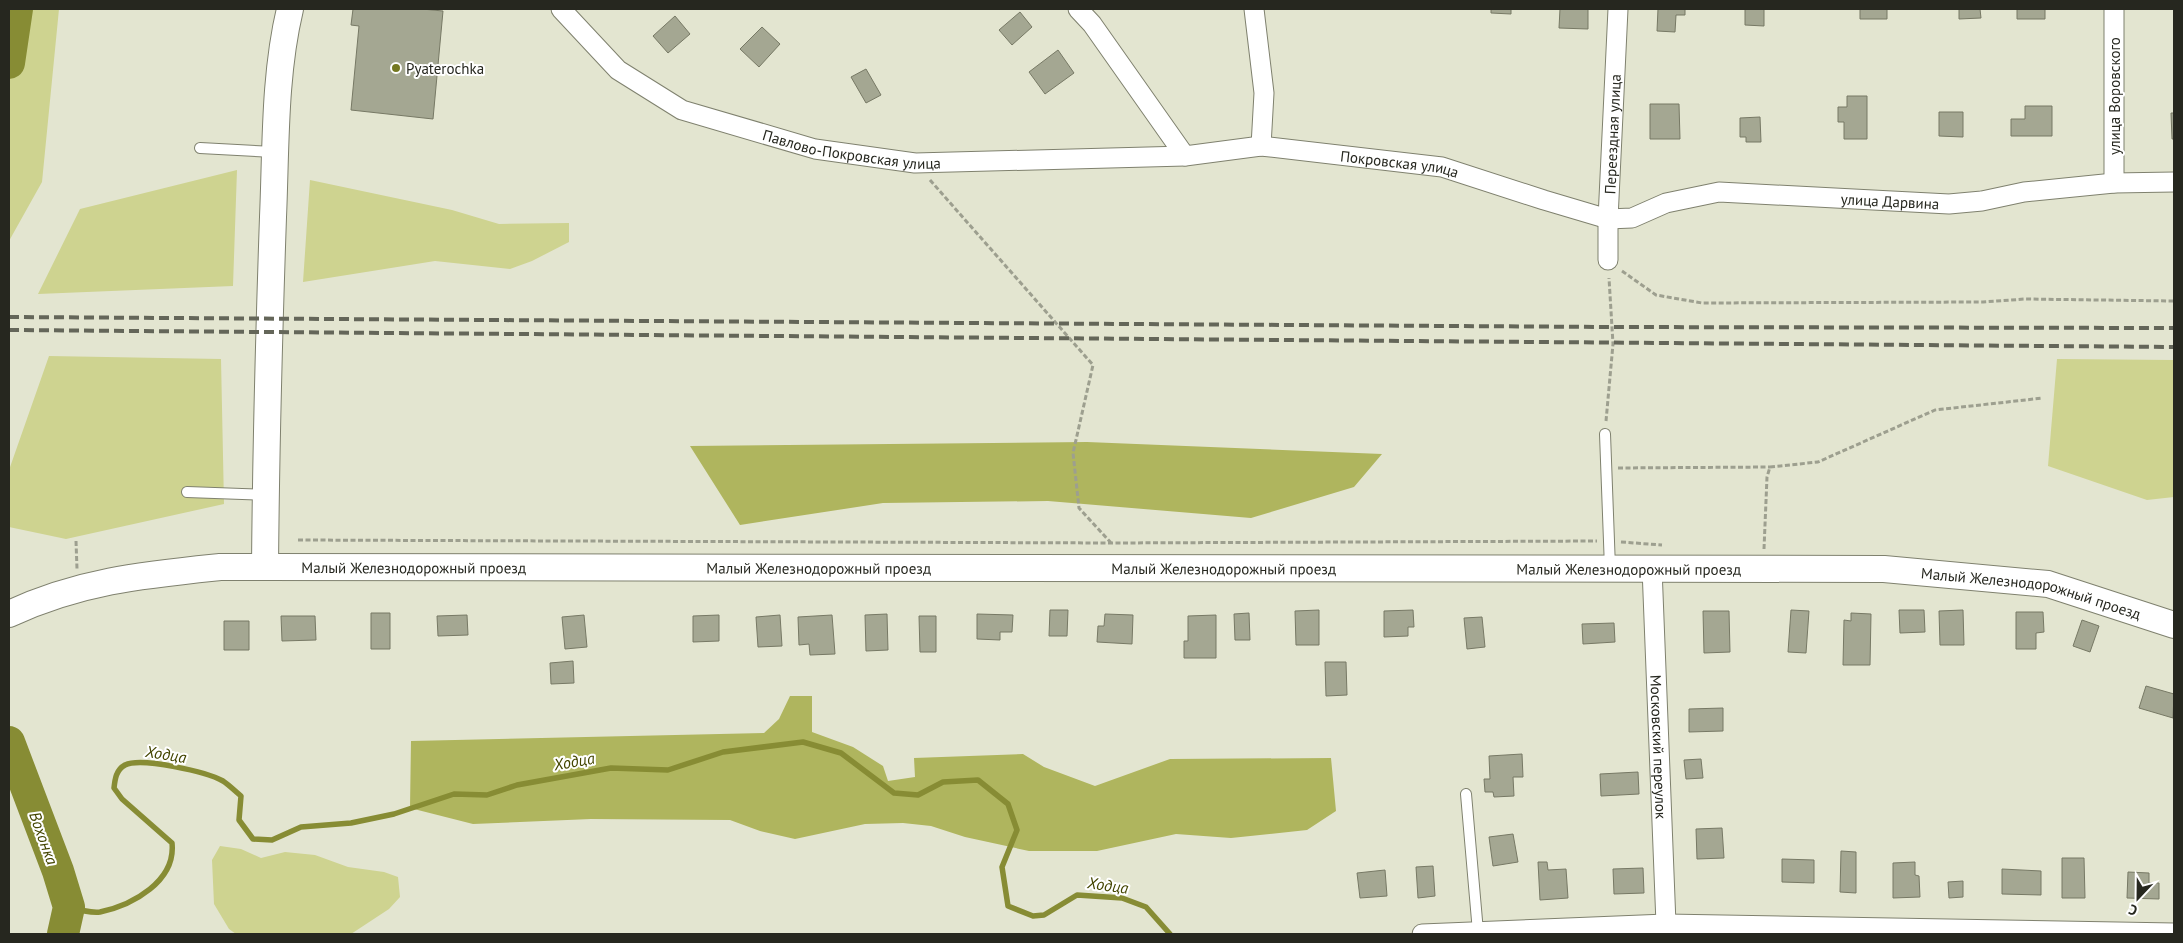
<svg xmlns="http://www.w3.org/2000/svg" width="2183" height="943" font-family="'PT Sans',sans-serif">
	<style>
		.green { fill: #ced390 }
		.forest { fill: #afb55e }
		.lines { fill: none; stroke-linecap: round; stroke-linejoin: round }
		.stream { stroke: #878c34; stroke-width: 5.5 }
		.river { stroke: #878c34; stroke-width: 32 }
		.building { fill: #a4a792; stroke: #777965 }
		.lane-casing { stroke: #7f816e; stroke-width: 12 }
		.street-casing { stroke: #7f816e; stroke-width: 21 }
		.secondary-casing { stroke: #7f816e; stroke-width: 28 }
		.path { stroke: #9d9f8f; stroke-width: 3; stroke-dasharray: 5 2.5; stroke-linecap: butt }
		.lane { stroke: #fff; stroke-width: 10 }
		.street { stroke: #fff; stroke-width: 19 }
		.secondary { stroke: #fff; stroke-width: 26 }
		.rail { stroke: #646659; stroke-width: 4; stroke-dasharray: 10 5; stroke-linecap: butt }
		.poi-dot { fill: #747821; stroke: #fff; stroke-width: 2 }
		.labels { text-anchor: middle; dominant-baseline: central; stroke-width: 4; stroke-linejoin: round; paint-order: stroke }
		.poi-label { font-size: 15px; fill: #26271f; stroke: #fff; text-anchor: start }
		.street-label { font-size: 15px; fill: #26271f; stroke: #fff }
		.water-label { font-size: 16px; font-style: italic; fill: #434500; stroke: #fff }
	</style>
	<rect width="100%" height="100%" fill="#e3e5d0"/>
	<path class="green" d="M 9,9 L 59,9 L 42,182 L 9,241 Z
		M 237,170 L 233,286 L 38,294 L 80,209 Z
		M 310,180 L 452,210 L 499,224 L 569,223 L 569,242 L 532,261 L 510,269 L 435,261 L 303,282 Z
		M 49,356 L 221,359 L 224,504 L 66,539 L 9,527 L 9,470 Z
		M 2057,359 L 2174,360 L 2174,497 L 2147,500 L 2048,466 Z
		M 220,846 L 241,849 L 261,858 L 285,852 L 315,855 L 348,867 L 384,872 L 398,877 L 400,897 L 389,909 L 351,934 L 236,934 L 229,929 L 214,904 L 212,860 Z"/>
	<path class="forest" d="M 1087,442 L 1382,454 L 1354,487 L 1251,518 L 1048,501 L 883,503 L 740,525 L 690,446 Z
		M 790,696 L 812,696 L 812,732 L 853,747 L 883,766 L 888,781 L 915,777 L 914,758 L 1023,754 L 1044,767 L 1095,786 L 1170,759 L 1331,758 L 1336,811 L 1307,830 L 1231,838 L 1176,834 L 1097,851 L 1029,851 L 965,837 L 931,826 L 903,823 L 865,824 L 795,839 L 760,831 L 730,820 L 591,819 L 473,824 L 410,808 L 411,741 L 764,733 L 779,719 Z"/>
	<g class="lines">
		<path class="stream" d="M 69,907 C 79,910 90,913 100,912 C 133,905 176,881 172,843 L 122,799 L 114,788 C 115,779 116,770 125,765 C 142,757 207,772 223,781 C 229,785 235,791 241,796 L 239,820 L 253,839 L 272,840 L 301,827 L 351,823 L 394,814 L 454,794 L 487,795 L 517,785 L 611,768 L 668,770 L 723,752 L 803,742 L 841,753 L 894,793 L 918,795 L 943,782 L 978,780 L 1008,804 L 1017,830 L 1002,867 L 1008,906 L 1033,916 L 1044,915 L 1077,895 L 1122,898 L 1146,907 L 1170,934"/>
		<path class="river" d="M 9,63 L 17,9
			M 9,742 L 58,871 L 69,907 L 63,934"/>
	</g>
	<path class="building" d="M 353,9 L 422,9 L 443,11 L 433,119 L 351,110 L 359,26 L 351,25 Z
		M 1491,9 L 1511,9 L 1511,14 L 1491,13 Z
		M 1560,9 L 1588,9 L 1588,29 L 1559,28 Z
		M 1658,9 L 1685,9 L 1685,15 L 1676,15 L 1675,32 L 1657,31 Z
		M 1745,9 L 1764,9 L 1764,26 L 1745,25 Z
		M 1860,9 L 1887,9 L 1887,19 L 1860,19 Z
		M 1959,9 L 1980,9 L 1981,18 L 1959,19 Z
		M 2017,9 L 2045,9 L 2045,19 L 2017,19 Z
		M 1020,12 L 1032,27 L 1012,45 L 999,30 Z
		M 675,16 L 690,34 L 668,53 L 653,36 Z
		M 762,27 L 780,44 L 759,67 L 740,49 Z
		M 1058,50 L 1074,73 L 1045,94 L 1029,72 Z
		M 866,69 L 881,95 L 866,103 L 851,77 Z
		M 1847,96 L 1867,96 L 1867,139 L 1844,139 L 1844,122 L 1838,122 L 1838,107 L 1847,107 Z
		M 1650,104 L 1679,104 L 1680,139 L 1650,139 Z
		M 2025,106 L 2052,106 L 2052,136 L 2011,136 L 2011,119 L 2025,119 Z
		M 1939,112 L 1963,112 L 1963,137 L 1939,136 Z
		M 2171,113 L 2174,113 L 2174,139 L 2172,139 Z
		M 1760,117 L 1761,142 L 1746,142 L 1746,137 L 1740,137 L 1740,118 Z
		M 1050,610 L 1068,610 L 1067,636 L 1049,636 Z
		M 1319,610 L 1319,645 L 1296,645 L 1295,611 Z
		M 1413,610 L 1414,627 L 1408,627 L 1408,636 L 1384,637 L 1384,611 Z
		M 1791,610 L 1809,611 L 1806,653 L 1788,652 Z
		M 1899,610 L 1924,610 L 1925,632 L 1900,633 Z
		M 1963,610 L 1964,645 L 1940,645 L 1939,611 Z
		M 1703,611 L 1729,611 L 1730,652 L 1704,653 Z
		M 2016,612 L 2043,612 L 2044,632 L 2036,633 L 2036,649 L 2016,649 Z
		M 371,613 L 390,613 L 390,649 L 371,649 Z
		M 1249,613 L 1250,640 L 1235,640 L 1234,614 Z
		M 1851,613 L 1871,614 L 1870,665 L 1843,665 L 1844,620 L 1851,621 Z
		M 887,614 L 888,650 L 866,651 L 865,615 Z
		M 977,614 L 1013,615 L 1012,632 L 1000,632 L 1000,640 L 977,639 Z
		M 1105,614 L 1133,615 L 1132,644 L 1097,642 L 1098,626 L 1104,626 Z
		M 467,615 L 468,635 L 438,636 L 437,616 Z
		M 584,615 L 587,647 L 565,649 L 562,617 Z
		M 719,615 L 719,641 L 693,642 L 693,616 Z
		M 780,615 L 782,646 L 758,647 L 756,617 Z
		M 832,615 L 835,654 L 810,655 L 809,644 L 799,645 L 798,617 Z
		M 1216,615 L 1216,658 L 1184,658 L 1184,641 L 1188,641 L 1188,616 Z
		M 281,616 L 315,616 L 316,640 L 282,641 Z
		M 919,616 L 936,616 L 936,652 L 920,652 Z
		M 1482,617 L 1485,647 L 1467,649 L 1464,618 Z
		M 2082,620 L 2099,626 L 2090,652 L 2073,646 Z
		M 224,621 L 249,621 L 249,650 L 224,650 Z
		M 1614,623 L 1615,642 L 1583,644 L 1582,624 Z
		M 573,661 L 574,683 L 551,684 L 550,663 Z
		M 1325,662 L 1346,662 L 1347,695 L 1326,696 Z
		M 2146,686 L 2174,694 L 2173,718 L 2139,708 Z
		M 1723,708 L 1723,731 L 1689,732 L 1689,709 Z
		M 1522,754 L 1523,777 L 1513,777 L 1514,796 L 1494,797 L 1493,792 L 1485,792 L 1484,779 L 1490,779 L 1489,756 Z
		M 1701,759 L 1703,778 L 1686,779 L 1684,760 Z
		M 1638,772 L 1639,794 L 1601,796 L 1600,774 Z
		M 1722,828 L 1724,858 L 1697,859 L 1696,829 Z
		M 1513,834 L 1518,862 L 1493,866 L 1489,837 Z
		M 1841,851 L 1856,852 L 1856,893 L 1840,892 Z
		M 2062,858 L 2084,858 L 2085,898 L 2062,898 Z
		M 1782,859 L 1814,860 L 1814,883 L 1782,882 Z
		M 1538,862 L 1547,862 L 1548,870 L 1566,869 L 1568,898 L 1540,900 Z
		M 1915,862 L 1915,875 L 1919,876 L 1920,897 L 1893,898 L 1893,863 Z
		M 1433,866 L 1435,896 L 1418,898 L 1416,867 Z
		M 1643,868 L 1644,893 L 1614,894 L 1613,869 Z
		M 2002,869 L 2041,871 L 2041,895 L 2002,894 Z
		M 1385,870 L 1387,896 L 1360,898 L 1357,873 Z
		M 2128,872 L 2149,873 L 2149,883 L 2159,883 L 2159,899 L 2127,898 Z
		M 1963,881 L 1963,897 L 1949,898 L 1948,882 Z"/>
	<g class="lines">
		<g class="lane-casing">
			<path id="lane" d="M 200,148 L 274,152
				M 1605,434 L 1610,568
				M 187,492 L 266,495
				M 1466,794 L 1478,932"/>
		</g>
		<g class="street-casing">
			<g id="street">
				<path id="s1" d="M 561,9 L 618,70 L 682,110 L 815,149 L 915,163 L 1185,156 L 1261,146 L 1442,167 L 1544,200 L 1608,219 L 1632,218 L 1666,203 L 1719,192 L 1949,204 L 1982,201 L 2024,192 L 2114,183 L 2174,182"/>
				<path d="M 1078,9 L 1092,24 L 1185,156"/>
				<path d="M 1254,9 L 1264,93 L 1261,146"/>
				<path d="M 2114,183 L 2114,9"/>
				<path id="s2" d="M 1608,260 L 1608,219 L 1618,9"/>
				<path id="s3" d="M 1652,568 L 1666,924"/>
				<path d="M 1422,934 L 1666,924 L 2174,933"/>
			</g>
		</g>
		<g class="secondary-casing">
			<g id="secondary">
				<path d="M 265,566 C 266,449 269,333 273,217 C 276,148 274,76 290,9"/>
				<path id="s4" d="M 9,614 C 80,581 143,575 220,567 L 1884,569 L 2048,584 L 2174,625"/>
			</g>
		</g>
		<path class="path" d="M 930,180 L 1093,365 L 1073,453 L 1079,508 L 1112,544
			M 1622,271 L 1656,295 L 1702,303 L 1983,302 L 2025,299 L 2174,301
			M 1606,421 L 1613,344 L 1609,278
			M 1618,468 L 1770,467
			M 298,540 L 1112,543 L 1597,541
			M 76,541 L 77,569
			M 1621,542 L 1662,545
			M 1764,549 L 1767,477 L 1770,467 L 1818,462 L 1935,410 L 2043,398"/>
		<use href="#lane" class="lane"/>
		<use href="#street" class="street"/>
		<use href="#secondary" class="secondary"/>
		<path class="rail" d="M 9,317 L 1612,327 L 2174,328
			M 9,330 L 2174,347"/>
	</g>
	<circle class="poi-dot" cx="396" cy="68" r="5"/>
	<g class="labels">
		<g class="poi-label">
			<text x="406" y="68">Pyaterochka</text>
		</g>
		<g class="street-label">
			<text transform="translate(2114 96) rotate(-90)">улица Воровского</text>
			<text stroke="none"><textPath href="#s2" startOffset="126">Переездная улица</textPath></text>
			<text stroke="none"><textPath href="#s1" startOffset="334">Павлово-Покровская улица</textPath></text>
			<text stroke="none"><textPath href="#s1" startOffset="885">Покровская улица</textPath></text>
			<text stroke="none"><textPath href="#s1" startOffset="1388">улица Дарвина</textPath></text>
			<text stroke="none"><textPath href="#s4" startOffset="411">Малый Железнодорожный проезд</textPath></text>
			<text stroke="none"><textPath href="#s4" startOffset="816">Малый Железнодорожный проезд</textPath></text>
			<text stroke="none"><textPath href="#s4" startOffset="1221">Малый Железнодорожный проезд</textPath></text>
			<text stroke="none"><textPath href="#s4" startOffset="1626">Малый Железнодорожный проезд</textPath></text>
			<text stroke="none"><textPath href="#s4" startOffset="2031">Малый Железнодорожный проезд</textPath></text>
			<text stroke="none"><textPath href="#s3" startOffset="179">Московский переулок</textPath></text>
		</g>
		<g class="water-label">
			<text transform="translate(166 754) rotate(9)">Ходца</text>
			<text transform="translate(574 761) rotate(-10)">Ходца</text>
			<text transform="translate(44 838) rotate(70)">Вохонка</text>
			<text transform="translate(1108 885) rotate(8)">Ходца</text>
		</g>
	</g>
	<rect width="2183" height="943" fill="none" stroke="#26271f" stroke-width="20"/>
	<g transform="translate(2138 898) rotate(202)" stroke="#ffffff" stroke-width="4" paint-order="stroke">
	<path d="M0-4L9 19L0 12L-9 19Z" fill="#26271f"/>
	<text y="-8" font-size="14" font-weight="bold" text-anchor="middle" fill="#26271f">С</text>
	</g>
</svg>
